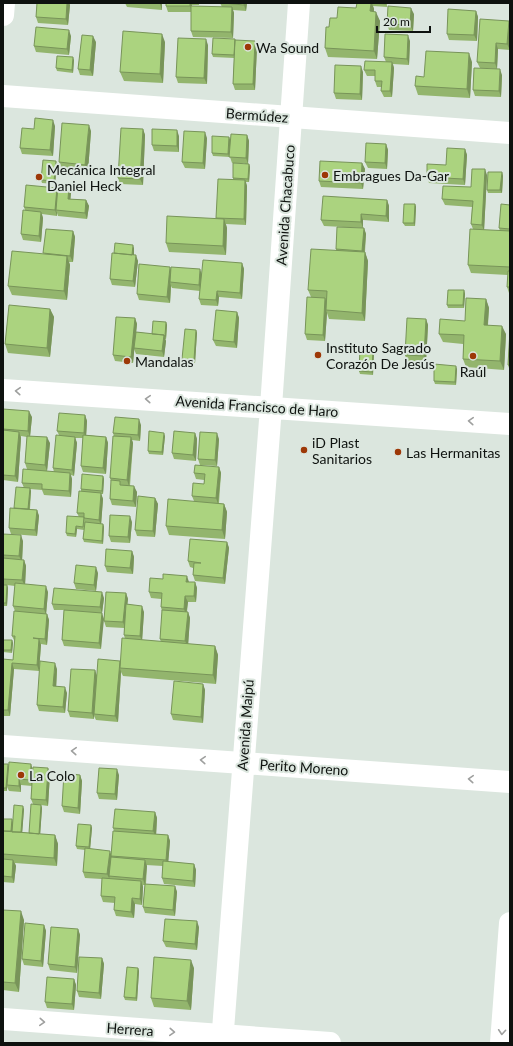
<svg xmlns="http://www.w3.org/2000/svg" width="513" height="1046" font-family="Lato,sans-serif">
	<style>
		.lines { fill: none; stroke-linecap: round; stroke-linejoin: round }
		.minor { stroke: #fff; stroke-width: 22 }
		.major { stroke: #fff; stroke-width: 22 }
		.wall { fill: #93b56d }
		.shaded-wall { fill: #789459 }
		.building { fill: #abd37f; stroke: #789459 }
		.oneway { stroke: #9fa09f }
		.poi-dot { fill: #9d3807; stroke: #dbe6de; stroke-width: 1.5 }
		.labels { text-anchor: middle; dominant-baseline: central; stroke-width: 4; stroke-linejoin: round; paint-order: stroke }
		.poi-label { font-size: 14px; fill: #0e120f; stroke: #dbe6de; text-anchor: start }
		.street-label { font-size: 14px; fill: #0e120f; stroke: #dbe6de }
	</style>
	<rect width="100%" height="100%" fill="#dbe6de"/>
	<g class="lines">
		<path class="minor" d="M 3,15 L 4,3
			M 3,96 L 510,133
			M 3,746 L 510,782
			M 3,1019 L 330,1043
			M 501,1043 L 510,923"/>
		<path class="major" d="M 3,390 L 510,424
			M 222,1043 L 271,407 L 299,3"/>
	</g>
	<path class="wall" d="M 37,3 L 69,3 L 70,5 L 68,25 L 38,23 L 36,17 Z
		M 95,3 L 106,3 L 106,4 Z
		M 125,3 L 162,3 L 162,10 L 127,7 Z
		M 166,3 L 199,3 L 199,5 L 192,5 L 192,6 L 222,7 L 220,3 L 247,3 L 246,11 L 233,10 L 234,13 L 233,38 L 193,37 L 191,31 L 191,12 L 168,12 L 166,6 Z
		M 348,3 L 387,3 L 387,7 L 373,6 L 374,9 L 374,12 L 380,21 L 377,59 L 328,57 L 325,48 L 329,27 L 337,18 L 356,8 L 357,4 L 348,4 Z
		M 476,11 L 478,17 L 477,41 L 449,40 L 447,34 Z
		M 414,14 L 413,31 L 389,30 L 387,24 Z
		M 509,21 L 510,25 L 510,50 L 498,49 L 497,69 L 480,68 L 477,62 Z
		M 71,36 L 69,55 L 36,52 L 34,46 Z
		M 235,39 L 235,40 L 257,47 L 255,90 L 235,90 L 233,84 L 234,58 L 213,57 L 212,54 Z
		M 410,41 L 409,65 L 393,64 L 394,68 L 392,97 L 384,97 L 381,91 L 382,87 L 377,87 L 375,81 L 375,76 L 367,76 L 364,70 L 386,62 L 384,57 Z
		M 96,42 L 93,76 L 80,75 L 78,69 Z
		M 165,42 L 163,83 L 124,81 L 120,72 Z
		M 208,45 L 207,84 L 178,83 L 176,77 Z
		M 74,60 L 73,73 L 57,71 L 56,68 Z
		M 472,62 L 470,98 L 418,95 L 415,86 L 424,77 Z
		M 363,72 L 362,100 L 336,99 L 334,93 Z
		M 502,75 L 501,97 L 475,96 L 473,90 Z
		M 55,126 L 53,156 L 22,154 L 20,148 L 34,129 Z
		M 143,129 L 145,135 L 143,185 L 120,184 L 118,178 Z
		M 91,131 L 88,171 L 61,168 L 59,162 Z
		M 247,135 L 249,141 L 248,164 L 249,164 L 250,167 L 249,182 L 246,182 L 247,186 L 246,225 L 226,224 L 227,228 L 226,255 L 169,252 L 166,243 L 217,219 L 216,218 L 233,179 L 233,178 L 245,163 L 232,163 L 230,157 L 213,156 L 212,153 L 229,137 L 230,140 Z
		M 179,136 L 179,152 L 154,151 L 152,145 Z
		M 207,138 L 205,169 L 185,168 L 182,162 Z
		M 386,144 L 388,150 L 387,169 L 368,168 L 365,162 Z
		M 465,149 L 467,155 L 465,185 L 429,183 L 427,177 L 446,165 Z
		M 362,163 L 365,169 L 363,189 L 321,187 L 319,181 Z
		M 57,165 L 55,184 L 42,183 L 41,180 Z
		M 502,172 L 503,176 L 502,193 L 488,193 L 487,190 Z
		M 487,175 L 484,230 L 500,231 L 499,228 L 510,205 L 510,293 L 509,293 L 507,287 L 508,275 L 471,273 L 468,265 L 473,229 L 471,224 L 472,207 L 445,205 L 442,199 L 471,187 Z
		M 58,191 L 71,193 L 70,199 L 86,200 L 89,206 L 87,219 L 58,216 L 57,213 L 57,216 L 42,214 L 43,218 L 41,242 L 23,240 L 21,234 L 25,210 L 24,207 Z
		M 387,200 L 389,206 L 389,222 L 363,220 L 363,228 L 324,226 L 321,220 Z
		M 415,204 L 416,207 L 415,226 L 405,226 L 403,223 Z
		M 364,228 L 366,234 L 365,252 L 368,261 L 365,321 L 329,319 L 327,313 L 325,341 L 307,340 L 305,334 L 311,297 L 308,290 L 336,250 L 336,249 Z
		M 73,231 L 75,237 L 73,262 L 69,262 L 70,265 L 67,300 L 12,295 L 8,286 L 44,254 Z
		M 134,248 L 134,255 L 138,261 L 135,287 L 112,285 L 110,279 L 114,253 Z
		M 242,263 L 244,269 L 242,299 L 219,297 L 218,306 L 201,305 L 199,299 L 200,291 L 172,288 L 171,286 L 170,303 L 139,300 L 137,294 L 171,270 L 201,274 Z
		M 464,290 L 465,294 L 464,308 L 448,308 L 447,305 Z
		M 486,299 L 489,308 L 488,325 L 506,334 L 504,370 L 466,367 L 463,359 L 463,344 L 443,342 L 439,334 L 465,321 Z
		M 50,309 L 54,317 L 50,357 L 8,353 L 5,344 Z
		M 237,312 L 239,318 L 237,348 L 216,346 L 213,340 Z
		M 135,318 L 137,324 L 136,332 L 152,334 L 166,322 L 167,325 L 166,339 L 165,339 L 166,341 L 164,357 L 136,354 L 134,349 L 133,363 L 115,361 L 113,355 Z
		M 426,319 L 428,325 L 426,362 L 407,361 L 405,355 Z
		M 196,330 L 197,333 L 195,363 L 184,362 L 182,359 Z
		M 510,330 L 510,371 L 508,365 Z
		M 374,352 L 373,375 L 360,374 L 359,371 Z
		M 457,369 L 456,385 L 435,384 L 434,381 Z
		M 3,409 L 32,417 L 30,436 L 50,443 L 47,471 L 54,472 L 53,468 L 59,435 L 57,431 L 85,415 L 87,421 L 86,435 L 106,437 L 108,443 L 106,474 L 83,472 L 81,466 L 83,438 L 75,438 L 77,443 L 74,476 L 71,475 L 72,479 L 71,497 L 44,495 L 42,490 L 30,489 L 31,491 L 30,509 L 37,510 L 39,516 L 37,536 L 11,534 L 9,528 L 14,508 L 24,488 L 22,483 L 27,469 L 25,463 L 27,437 L 21,436 L 21,438 L 18,482 L 3,480 Z
		M 141,425 L 140,441 L 132,440 L 133,443 L 130,486 L 137,492 L 136,507 L 112,505 L 110,499 L 111,482 L 110,478 L 114,436 L 113,433 Z
		M 195,433 L 197,439 L 196,461 L 174,459 L 172,453 Z
		M 165,436 L 163,455 L 149,454 L 148,451 Z
		M 219,439 L 217,466 L 200,465 L 198,459 Z
		M 219,467 L 221,473 L 219,503 L 224,504 L 227,512 L 225,539 L 169,535 L 166,526 L 194,501 L 192,496 L 204,484 L 204,480 L 196,479 L 194,473 Z
		M 103,476 L 104,479 L 103,494 L 101,494 L 103,499 L 101,524 L 103,524 L 104,527 L 103,544 L 84,542 L 83,539 L 84,530 L 77,529 L 76,537 L 67,536 L 66,533 L 79,517 L 77,513 L 81,492 L 81,489 Z
		M 155,498 L 158,504 L 155,537 L 137,536 L 135,530 Z
		M 132,522 L 130,543 L 111,542 L 109,536 Z
		M 3,534 L 23,541 L 22,560 L 24,560 L 26,566 L 25,584 L 48,592 L 46,614 L 47,614 L 49,620 L 47,645 L 41,644 L 39,671 L 14,669 L 10,716 L 3,716 L 3,659 L 13,660 L 15,642 L 12,636 L 15,611 L 13,606 L 15,586 L 7,585 L 8,588 L 7,606 L 3,606 Z
		M 227,542 L 229,548 L 225,584 L 195,581 L 193,575 L 193,568 L 190,567 L 188,561 Z
		M 132,551 L 134,557 L 133,574 L 107,572 L 105,566 Z
		M 98,573 L 96,591 L 76,589 L 74,583 Z
		M 189,582 L 195,582 L 197,588 L 196,602 L 188,602 L 187,612 L 188,612 L 190,618 L 188,644 L 215,646 L 218,655 L 216,684 L 123,676 L 121,672 L 118,722 L 96,720 L 94,716 L 94,719 L 70,717 L 68,711 L 95,670 L 96,675 L 120,661 L 120,663 L 125,639 L 124,635 L 124,628 L 106,627 L 104,621 L 126,593 L 128,599 L 127,604 L 144,612 L 142,640 L 161,642 L 160,639 L 162,612 L 161,607 L 161,599 L 151,598 L 149,592 Z
		M 104,598 L 102,613 L 101,649 L 64,646 L 62,640 L 64,610 L 54,610 L 52,604 Z
		M 3,640 L 12,640 L 13,643 L 12,653 L 3,652 Z
		M 57,669 L 56,686 L 67,693 L 65,713 L 39,711 L 37,705 Z
		M 203,684 L 205,690 L 203,723 L 173,720 L 171,714 Z
		M 3,764 L 8,766 L 33,770 L 50,774 L 48,806 L 41,805 L 42,808 L 40,834 L 55,835 L 58,844 L 57,866 L 15,863 L 16,866 L 14,883 L 3,882 L 3,819 L 13,822 L 24,809 L 22,832 L 29,833 L 33,804 L 31,799 L 32,786 L 21,785 L 21,792 L 9,791 L 7,787 L 7,791 L 3,791 Z
		M 80,775 L 82,781 L 80,814 L 64,812 L 62,806 Z
		M 119,775 L 117,800 L 99,799 L 97,793 Z
		M 155,812 L 157,818 L 156,834 L 168,835 L 170,841 L 168,862 L 194,864 L 196,870 L 195,887 L 164,884 L 162,878 L 163,866 L 146,865 L 147,866 L 146,884 L 175,886 L 177,892 L 175,916 L 145,913 L 143,907 L 145,885 L 143,885 L 143,887 L 142,905 L 135,904 L 134,918 L 116,916 L 114,910 L 115,903 L 103,902 L 101,896 L 102,879 L 85,878 L 83,872 L 85,850 L 77,849 L 76,846 L 91,825 L 92,828 L 90,849 L 111,856 L 114,831 L 113,828 Z
		M 3,910 L 24,920 L 19,992 L 3,990 Z
		M 44,925 L 46,931 L 43,967 L 24,965 L 22,959 Z
		M 199,927 L 197,950 L 166,947 L 163,941 Z
		M 78,929 L 80,935 L 77,973 L 50,970 L 48,964 Z
		M 102,958 L 104,964 L 101,999 L 79,997 L 77,991 Z
		M 138,968 L 139,971 L 137,1001 L 125,1000 L 124,997 Z
		M 194,968 L 191,1010 L 154,1007 L 151,998 Z
		M 74,979 L 76,985 L 74,1010 L 47,1008 L 45,1002 Z"/>
	<path class="shaded-wall" d="M 67,3 L 69,3 L 70,5 L 68,25 L 66,19 Z
		M 160,3 L 162,3 L 162,10 L 160,4 Z
		M 190,3 L 191,3 L 192,5 L 192,12 L 190,6 Z
		M 244,3 L 247,3 L 246,11 L 244,5 Z
		M 371,3 L 372,3 L 374,9 L 373,20 L 370,11 Z
		M 232,7 L 234,13 L 233,38 L 231,32 Z
		M 411,8 L 414,14 L 413,31 L 410,25 Z
		M 476,11 L 478,17 L 477,41 L 474,35 Z
		M 376,12 L 380,21 L 377,59 L 374,51 Z
		M 509,21 L 510,25 L 510,50 L 507,44 Z
		M 69,30 L 71,36 L 69,55 L 67,49 Z
		M 162,34 L 165,42 L 163,83 L 160,74 Z
		M 408,35 L 410,41 L 409,65 L 407,59 Z
		M 93,36 L 96,42 L 93,76 L 90,70 Z
		M 206,39 L 208,45 L 207,84 L 204,78 Z
		M 255,41 L 257,47 L 255,90 L 253,84 Z
		M 496,43 L 498,49 L 497,69 L 495,63 Z
		M 469,53 L 472,62 L 470,98 L 467,89 Z
		M 73,57 L 74,60 L 73,73 L 72,70 Z
		M 392,62 L 394,68 L 392,97 L 390,91 Z
		M 361,66 L 363,72 L 362,100 L 360,94 Z
		M 500,69 L 502,75 L 501,97 L 499,91 Z
		M 53,120 L 55,126 L 53,156 L 50,150 Z
		M 89,125 L 91,131 L 88,171 L 85,165 Z
		M 143,129 L 145,135 L 143,185 L 140,179 Z
		M 177,130 L 179,136 L 179,152 L 177,146 Z
		M 205,132 L 207,138 L 205,169 L 203,163 Z
		M 247,135 L 249,141 L 248,164 L 246,158 Z
		M 229,137 L 230,140 L 230,157 L 228,154 Z
		M 386,144 L 388,150 L 387,169 L 385,163 Z
		M 465,149 L 467,155 L 465,185 L 463,179 Z
		M 56,161 L 57,165 L 55,184 L 54,181 Z
		M 362,163 L 365,169 L 363,189 L 361,183 Z
		M 249,164 L 250,167 L 249,182 L 248,179 Z
		M 485,169 L 487,175 L 484,231 L 482,225 Z
		M 502,172 L 503,176 L 502,193 L 500,190 Z
		M 245,180 L 247,186 L 246,225 L 244,219 Z
		M 69,187 L 71,193 L 70,205 L 68,199 Z
		M 57,188 L 59,194 L 56,210 L 57,213 L 57,216 L 55,210 Z
		M 86,200 L 89,206 L 87,219 L 85,213 Z
		M 387,200 L 389,206 L 389,222 L 386,216 Z
		M 415,204 L 416,207 L 415,226 L 414,223 Z
		M 41,212 L 43,218 L 41,242 L 39,236 Z
		M 361,214 L 363,220 L 363,228 L 361,222 Z
		M 224,219 L 227,228 L 226,255 L 223,246 Z
		M 364,228 L 366,234 L 364,257 L 362,251 Z
		M 73,231 L 75,237 L 73,262 L 70,256 Z
		M 133,245 L 134,248 L 134,258 L 132,255 Z
		M 365,252 L 368,261 L 365,321 L 362,313 Z
		M 136,255 L 138,261 L 135,287 L 133,281 Z
		M 67,256 L 70,265 L 67,300 L 64,291 Z
		M 242,263 L 244,269 L 242,299 L 240,293 Z
		M 170,267 L 172,273 L 170,282 L 171,286 L 170,303 L 167,297 Z
		M 200,269 L 202,275 L 201,291 L 199,285 Z
		M 464,290 L 465,294 L 464,308 L 463,305 Z
		M 217,291 L 219,297 L 218,306 L 216,300 Z
		M 325,298 L 327,304 L 326,310 L 327,313 L 325,341 L 323,335 Z
		M 486,299 L 489,308 L 487,333 L 484,325 Z
		M 50,309 L 54,317 L 50,357 L 47,348 Z
		M 237,312 L 239,318 L 237,348 L 234,342 Z
		M 135,318 L 137,324 L 133,363 L 131,357 Z
		M 426,319 L 428,325 L 426,362 L 424,356 Z
		M 166,322 L 167,325 L 166,339 L 165,336 Z
		M 502,326 L 506,334 L 504,370 L 500,361 Z
		M 196,330 L 197,333 L 195,363 L 194,360 Z
		M 164,335 L 166,341 L 164,357 L 162,351 Z
		M 373,348 L 374,352 L 373,375 L 372,372 Z
		M 456,366 L 457,369 L 456,385 L 455,382 Z
		M 29,411 L 32,417 L 30,437 L 28,431 Z
		M 85,415 L 87,421 L 86,439 L 84,433 Z
		M 139,419 L 141,425 L 140,441 L 138,435 Z
		M 19,432 L 21,438 L 18,482 L 15,476 Z
		M 164,433 L 165,436 L 163,455 L 162,452 Z
		M 195,433 L 197,439 L 196,461 L 193,455 Z
		M 217,433 L 219,439 L 217,466 L 215,460 Z
		M 47,437 L 50,443 L 47,471 L 45,465 Z
		M 75,437 L 77,443 L 74,476 L 72,470 Z
		M 106,437 L 108,443 L 106,474 L 103,468 Z
		M 131,437 L 133,443 L 129,486 L 127,480 Z
		M 219,467 L 221,473 L 218,504 L 216,498 Z
		M 70,473 L 72,479 L 71,497 L 69,491 Z
		M 103,476 L 104,479 L 103,494 L 102,491 Z
		M 134,486 L 137,492 L 136,507 L 133,501 Z
		M 30,488 L 31,491 L 29,513 L 28,510 Z
		M 101,493 L 103,499 L 101,526 L 99,520 Z
		M 155,498 L 158,504 L 155,537 L 153,531 Z
		M 224,504 L 227,512 L 225,539 L 222,530 Z
		M 37,510 L 39,516 L 37,536 L 35,530 Z
		M 130,516 L 132,522 L 130,543 L 128,537 Z
		M 103,524 L 104,527 L 103,544 L 102,541 Z
		M 76,526 L 77,529 L 76,537 L 75,534 Z
		M 21,535 L 23,541 L 22,562 L 19,556 Z
		M 227,542 L 229,548 L 225,584 L 223,578 Z
		M 132,551 L 134,557 L 133,574 L 130,568 Z
		M 24,560 L 26,566 L 25,586 L 22,580 Z
		M 96,567 L 98,573 L 96,591 L 94,585 Z
		M 187,576 L 189,582 L 186,582 Z
		M 195,582 L 197,588 L 196,602 L 194,596 Z
		M 7,585 L 8,588 L 7,606 L 6,603 Z
		M 46,586 L 48,592 L 46,615 L 44,609 Z
		M 102,592 L 104,598 L 102,613 L 100,607 Z
		M 126,593 L 128,599 L 125,628 L 123,622 Z
		M 185,596 L 188,602 L 186,615 L 184,609 Z
		M 142,606 L 144,612 L 142,642 L 140,636 Z
		M 3,612 L 4,615 L 3,629 Z
		M 188,612 L 190,618 L 188,647 L 185,641 Z
		M 102,613 L 104,619 L 101,649 L 99,643 Z
		M 47,614 L 49,620 L 47,645 L 45,639 Z
		M 39,639 L 41,645 L 39,671 L 37,665 Z
		M 12,640 L 13,643 L 12,653 L 11,650 Z
		M 215,646 L 218,655 L 216,684 L 213,675 Z
		M 120,661 L 122,667 L 120,668 L 121,672 L 118,722 L 115,716 Z
		M 12,663 L 14,669 L 10,716 L 8,710 Z
		M 55,663 L 57,669 L 56,692 L 53,686 Z
		M 95,670 L 97,676 L 94,714 L 94,719 L 92,713 Z
		M 203,684 L 205,690 L 203,723 L 201,717 Z
		M 65,687 L 67,693 L 65,713 L 63,707 Z
		M 8,764 L 9,767 L 7,785 L 7,791 L 6,788 Z
		M 31,764 L 33,770 L 32,786 L 30,780 Z
		M 48,768 L 50,774 L 48,806 L 46,800 Z
		M 117,769 L 119,775 L 117,800 L 115,794 Z
		M 80,775 L 82,781 L 80,814 L 78,808 Z
		M 19,779 L 21,785 L 21,792 L 19,786 Z
		M 41,805 L 42,808 L 40,837 L 39,834 Z
		M 23,806 L 24,809 L 22,836 L 21,833 Z
		M 155,812 L 157,818 L 156,837 L 153,831 Z
		M 12,819 L 13,823 L 12,835 L 11,832 Z
		M 91,825 L 92,828 L 90,850 L 89,847 Z
		M 55,835 L 58,844 L 57,866 L 54,858 Z
		M 168,835 L 170,841 L 168,866 L 166,860 Z
		M 110,851 L 112,857 L 110,877 L 109,876 L 110,880 L 107,874 Z
		M 13,860 L 16,866 L 14,883 L 12,877 Z
		M 145,860 L 147,866 L 145,885 L 143,879 Z
		M 194,864 L 196,870 L 195,887 L 193,881 Z
		M 141,881 L 143,887 L 142,905 L 140,899 Z
		M 175,886 L 177,892 L 175,916 L 173,910 Z
		M 132,898 L 135,904 L 134,918 L 131,912 Z
		M 21,911 L 24,920 L 19,992 L 15,983 Z
		M 197,921 L 199,927 L 197,950 L 195,944 Z
		M 44,925 L 46,931 L 43,967 L 41,961 Z
		M 78,929 L 80,935 L 77,973 L 75,967 Z
		M 102,958 L 104,964 L 101,999 L 99,993 Z
		M 191,960 L 194,968 L 191,1010 L 187,1001 Z
		M 138,968 L 139,971 L 137,1001 L 136,998 Z
		M 74,979 L 76,985 L 74,1010 L 72,1004 Z"/>
	<path class="building" d="M 37,3 L 67,3 L 66,19 L 36,17 Z
		M 166,3 L 190,3 L 190,6 L 166,6 Z
		M 223,3 L 244,3 L 244,5 Z
		M 357,3 L 371,3 L 370,11 L 376,12 L 374,51 L 325,48 L 326,27 L 329,27 L 330,18 L 337,18 L 338,7 L 356,8 Z
		M 372,3 L 386,3 L 386,4 Z
		M 191,6 L 232,7 L 231,32 L 191,31 Z
		M 388,6 L 411,8 L 410,25 L 387,24 Z
		M 448,9 L 476,11 L 474,35 L 447,34 Z
		M 480,19 L 509,21 L 507,44 L 496,43 L 495,63 L 477,62 Z
		M 36,27 L 69,30 L 67,49 L 34,46 Z
		M 123,31 L 162,34 L 160,74 L 120,72 Z
		M 385,34 L 408,35 L 407,59 L 384,57 Z
		M 82,35 L 93,36 L 90,70 L 78,69 Z
		M 178,38 L 206,39 L 204,78 L 176,77 Z
		M 213,38 L 235,39 L 234,55 L 212,54 Z
		M 235,40 L 255,41 L 253,84 L 233,84 Z
		M 426,51 L 469,53 L 467,89 L 415,86 L 416,76 L 424,77 Z
		M 57,56 L 73,57 L 72,70 L 56,68 Z
		M 365,61 L 392,62 L 390,91 L 381,91 L 382,81 L 375,81 L 375,70 L 364,70 Z
		M 335,65 L 361,66 L 360,94 L 334,93 Z
		M 474,68 L 500,69 L 499,91 L 473,90 Z
		M 35,118 L 53,120 L 50,150 L 20,148 L 22,128 L 34,129 Z
		M 62,123 L 89,125 L 85,165 L 59,162 Z
		M 121,128 L 143,129 L 140,179 L 118,178 Z
		M 152,129 L 177,130 L 177,146 L 152,145 Z
		M 184,131 L 205,132 L 203,163 L 182,162 Z
		M 231,134 L 247,135 L 246,158 L 229,157 Z
		M 212,136 L 229,137 L 228,154 L 212,153 Z
		M 366,143 L 386,144 L 385,163 L 365,162 Z
		M 447,148 L 465,149 L 463,179 L 427,177 L 427,164 L 446,165 Z
		M 43,160 L 56,161 L 54,181 L 41,180 Z
		M 320,161 L 362,163 L 361,183 L 319,181 Z
		M 233,163 L 249,164 L 248,179 L 233,178 Z
		M 472,169 L 485,169 L 482,225 L 471,224 L 473,201 L 442,199 L 443,186 L 471,187 Z
		M 488,172 L 502,172 L 500,190 L 487,190 Z
		M 218,179 L 245,180 L 244,219 L 216,218 Z
		M 26,185 L 57,188 L 55,210 L 24,207 Z
		M 58,186 L 69,187 L 68,199 L 86,200 L 85,213 L 56,210 Z
		M 323,196 L 387,200 L 386,216 L 361,214 L 361,222 L 321,220 Z
		M 404,204 L 415,204 L 414,223 L 403,223 Z
		M 501,204 L 510,205 L 510,229 L 499,228 Z
		M 23,210 L 41,212 L 39,236 L 21,234 Z
		M 167,216 L 224,219 L 223,246 L 166,243 Z
		M 337,227 L 364,228 L 362,251 L 336,249 Z
		M 46,229 L 73,231 L 70,256 L 43,253 Z
		M 470,229 L 510,231 L 510,267 L 468,265 Z
		M 115,243 L 133,245 L 132,255 L 114,253 Z
		M 311,249 L 365,252 L 362,313 L 326,310 L 327,291 L 308,290 Z
		M 12,251 L 67,256 L 64,291 L 8,286 Z
		M 112,253 L 136,255 L 133,281 L 110,279 Z
		M 203,260 L 242,263 L 240,293 L 217,291 L 216,300 L 199,299 Z
		M 139,264 L 170,267 L 167,297 L 137,294 Z
		M 171,267 L 200,269 L 199,285 L 170,282 Z
		M 508,271 L 510,271 L 510,287 L 507,287 Z
		M 448,290 L 464,290 L 463,305 L 447,305 Z
		M 307,297 L 325,298 L 323,335 L 305,334 Z
		M 466,298 L 486,299 L 484,325 L 502,326 L 500,361 L 463,359 L 464,335 L 439,334 L 440,319 L 465,321 Z
		M 9,305 L 50,309 L 47,348 L 5,344 Z
		M 216,310 L 237,312 L 234,342 L 213,340 Z
		M 116,317 L 135,318 L 131,357 L 113,355 Z
		M 407,318 L 426,319 L 424,356 L 405,355 Z
		M 153,321 L 166,322 L 165,336 L 164,336 L 164,335 L 152,334 Z
		M 185,329 L 196,330 L 194,360 L 182,359 Z
		M 510,330 L 510,365 L 508,365 Z
		M 136,332 L 164,335 L 162,351 L 134,348 Z
		M 360,348 L 373,348 L 372,372 L 359,371 Z
		M 434,364 L 456,366 L 455,382 L 434,381 Z
		M 3,409 L 29,411 L 28,431 L 3,429 Z
		M 59,413 L 85,415 L 84,433 L 57,431 Z
		M 115,417 L 139,419 L 138,435 L 113,433 Z
		M 3,430 L 19,432 L 15,476 L 3,475 Z
		M 149,431 L 164,433 L 162,452 L 148,451 Z
		M 174,431 L 195,433 L 193,455 L 172,453 Z
		M 200,432 L 217,433 L 215,460 L 198,459 Z
		M 56,435 L 75,437 L 72,470 L 53,468 Z
		M 83,435 L 106,437 L 103,468 L 81,466 Z
		M 27,436 L 47,437 L 45,465 L 25,463 Z
		M 113,436 L 131,437 L 127,480 L 110,478 Z
		M 195,465 L 219,467 L 216,498 L 192,496 L 193,483 L 204,484 L 205,474 L 194,473 Z
		M 23,469 L 70,473 L 69,491 L 42,489 L 42,484 L 22,483 Z
		M 82,474 L 103,476 L 102,491 L 81,489 Z
		M 111,480 L 120,481 L 120,485 L 134,486 L 133,501 L 110,499 Z
		M 16,487 L 30,488 L 28,509 L 14,508 Z
		M 79,491 L 101,493 L 99,520 L 84,518 L 84,513 L 77,513 Z
		M 138,496 L 155,498 L 153,531 L 135,530 Z
		M 168,499 L 224,504 L 222,530 L 166,526 Z
		M 10,508 L 37,510 L 35,530 L 9,528 Z
		M 110,515 L 130,516 L 128,537 L 109,536 Z
		M 67,516 L 84,517 L 83,527 L 76,526 L 75,534 L 66,533 Z
		M 85,522 L 103,524 L 102,541 L 83,539 Z
		M 3,534 L 21,535 L 19,556 L 3,555 Z
		M 190,539 L 227,542 L 223,578 L 193,575 L 194,563 L 201,563 L 188,561 Z
		M 106,549 L 132,551 L 130,568 L 105,566 Z
		M 3,558 L 24,560 L 22,580 L 3,579 Z
		M 76,565 L 96,567 L 94,585 L 74,583 Z
		M 163,574 L 187,576 L 186,582 L 195,582 L 194,596 L 185,596 L 184,609 L 161,607 L 162,593 L 149,592 L 150,578 L 163,579 Z
		M 15,583 L 46,586 L 44,609 L 13,606 Z
		M 3,585 L 7,585 L 6,603 L 3,603 Z
		M 54,588 L 102,592 L 100,607 L 52,604 Z
		M 106,592 L 126,593 L 123,622 L 104,621 Z
		M 126,604 L 142,606 L 140,636 L 124,635 Z
		M 64,610 L 102,613 L 99,643 L 62,640 Z
		M 162,610 L 188,612 L 185,641 L 160,639 Z
		M 14,611 L 47,614 L 45,639 L 33,638 L 39,639 L 37,665 L 12,663 L 8,710 L 3,710 L 3,659 L 13,660 L 15,636 L 12,636 Z
		M 122,638 L 215,646 L 213,675 L 120,668 Z
		M 3,640 L 12,640 L 11,650 L 3,650 Z
		M 98,659 L 120,661 L 115,716 L 94,714 Z
		M 40,661 L 55,663 L 53,686 L 65,687 L 63,707 L 37,705 Z
		M 71,669 L 95,670 L 92,713 L 68,711 Z
		M 174,681 L 203,684 L 201,717 L 171,714 Z
		M 9,762 L 31,764 L 30,780 L 19,779 L 19,786 L 7,785 Z
		M 3,764 L 8,764 L 6,788 L 3,788 Z
		M 33,767 L 48,768 L 46,800 L 31,799 Z
		M 99,768 L 117,769 L 115,794 L 97,793 Z
		M 64,773 L 80,775 L 78,808 L 62,806 Z
		M 31,804 L 41,805 L 39,834 L 29,833 Z
		M 14,805 L 23,806 L 21,832 L 12,832 Z
		M 115,809 L 155,812 L 153,831 L 113,828 Z
		M 3,819 L 12,819 L 11,831 L 3,831 Z
		M 78,824 L 91,825 L 89,847 L 76,846 Z
		M 3,831 L 55,835 L 54,858 L 3,854 Z
		M 113,831 L 168,835 L 166,860 L 111,856 Z
		M 85,848 L 110,851 L 107,874 L 83,872 Z
		M 111,857 L 145,860 L 143,879 L 109,876 Z
		M 3,859 L 13,860 L 12,877 L 3,876 Z
		M 163,861 L 194,864 L 193,881 L 162,878 Z
		M 102,878 L 141,881 L 140,899 L 132,898 L 131,912 L 114,910 L 115,897 L 101,896 Z
		M 145,884 L 175,886 L 173,910 L 143,907 Z
		M 3,910 L 21,911 L 15,983 L 3,982 Z
		M 165,919 L 197,921 L 195,944 L 163,941 Z
		M 25,923 L 44,925 L 41,961 L 22,959 Z
		M 51,927 L 78,929 L 75,967 L 48,964 Z
		M 79,957 L 102,958 L 99,993 L 77,991 Z
		M 154,957 L 191,960 L 187,1001 L 151,998 Z
		M 127,967 L 138,968 L 136,998 L 124,997 Z
		M 47,977 L 74,979 L 72,1004 L 45,1002 Z"/>
	<defs><path id="oneway-chevron" d="M-2-3.5L2.5 0L-2 3.5" fill="none" stroke-width="1.6" stroke-linecap="round" stroke-linejoin="round"/></defs>
	<g class="oneway">
		<use href="#oneway-chevron" transform="translate(18 391) rotate(-176)"/>
		<use href="#oneway-chevron" transform="translate(148 399) rotate(-176)"/>
		<use href="#oneway-chevron" transform="translate(471 421) rotate(-176)"/>
		<use href="#oneway-chevron" transform="translate(74 751) rotate(-176)"/>
		<use href="#oneway-chevron" transform="translate(203 760) rotate(-176)"/>
		<use href="#oneway-chevron" transform="translate(471 779) rotate(-176)"/>
		<use href="#oneway-chevron" transform="translate(42 1022) rotate(4)"/>
		<use href="#oneway-chevron" transform="translate(172 1032) rotate(4)"/>
		<use href="#oneway-chevron" transform="translate(502 1032) rotate(94)"/>
	</g>
	<g class="poi-dot">
		<circle cx="248" cy="47" r="4"/>
		<circle cx="325" cy="175" r="4"/>
		<circle cx="39" cy="177" r="4"/>
		<circle cx="318" cy="355" r="4"/>
		<circle cx="473" cy="356" r="4"/>
		<circle cx="127" cy="361" r="4"/>
		<circle cx="304" cy="450" r="4"/>
		<circle cx="398" cy="452" r="4"/>
		<circle cx="21" cy="775" r="4"/>
	</g>
	<g class="labels">
		<g class="poi-label">
			<text x="256" y="47">Wa Sound</text>
			<text x="47" y="169">Mecánica Integral<tspan x="47" dy="16">Daniel Heck</tspan></text>
			<text x="333" y="175">Embragues Da-Gar</text>
			<text x="326" y="347">Instituto Sagrado<tspan x="326" dy="16">Corazón De Jesús</tspan></text>
			<text x="135" y="361">Mandalas</text>
			<text x="473" y="371" text-anchor="middle">Raúl</text>
			<text x="312" y="442">iD Plast<tspan x="312" dy="16">Sanitarios</tspan></text>
			<text x="406" y="452">Las Hermanitas</text>
			<text x="29" y="775">La Colo</text>
		</g>
		<g class="street-label">
			<text transform="translate(257 115) rotate(4)">Bermúdez</text>
			<text transform="translate(285 205) rotate(-86)">Avenida Chacabuco</text>
			<text transform="translate(257 406) rotate(4)">Avenida Francisco de Haro</text>
			<text transform="translate(245 725) rotate(-86)">Avenida Maipú</text>
			<text transform="translate(304 767) rotate(4)">Perito Moreno</text>
			<text transform="translate(130 1029) rotate(4)">Herrera</text>
		</g>
	</g>
	<rect width="513" height="1046" fill="none" stroke="#0e120f" stroke-width="8"/>
	<path d="M377 26v6h53v-6" fill="none" stroke="#0e120f" stroke-width="2"/>
	<text x="383" y="26" font-size="12" fill="#0e120f" stroke="#dbe6de" stroke-width="3" paint-order="stroke">20 m</text>
</svg>
